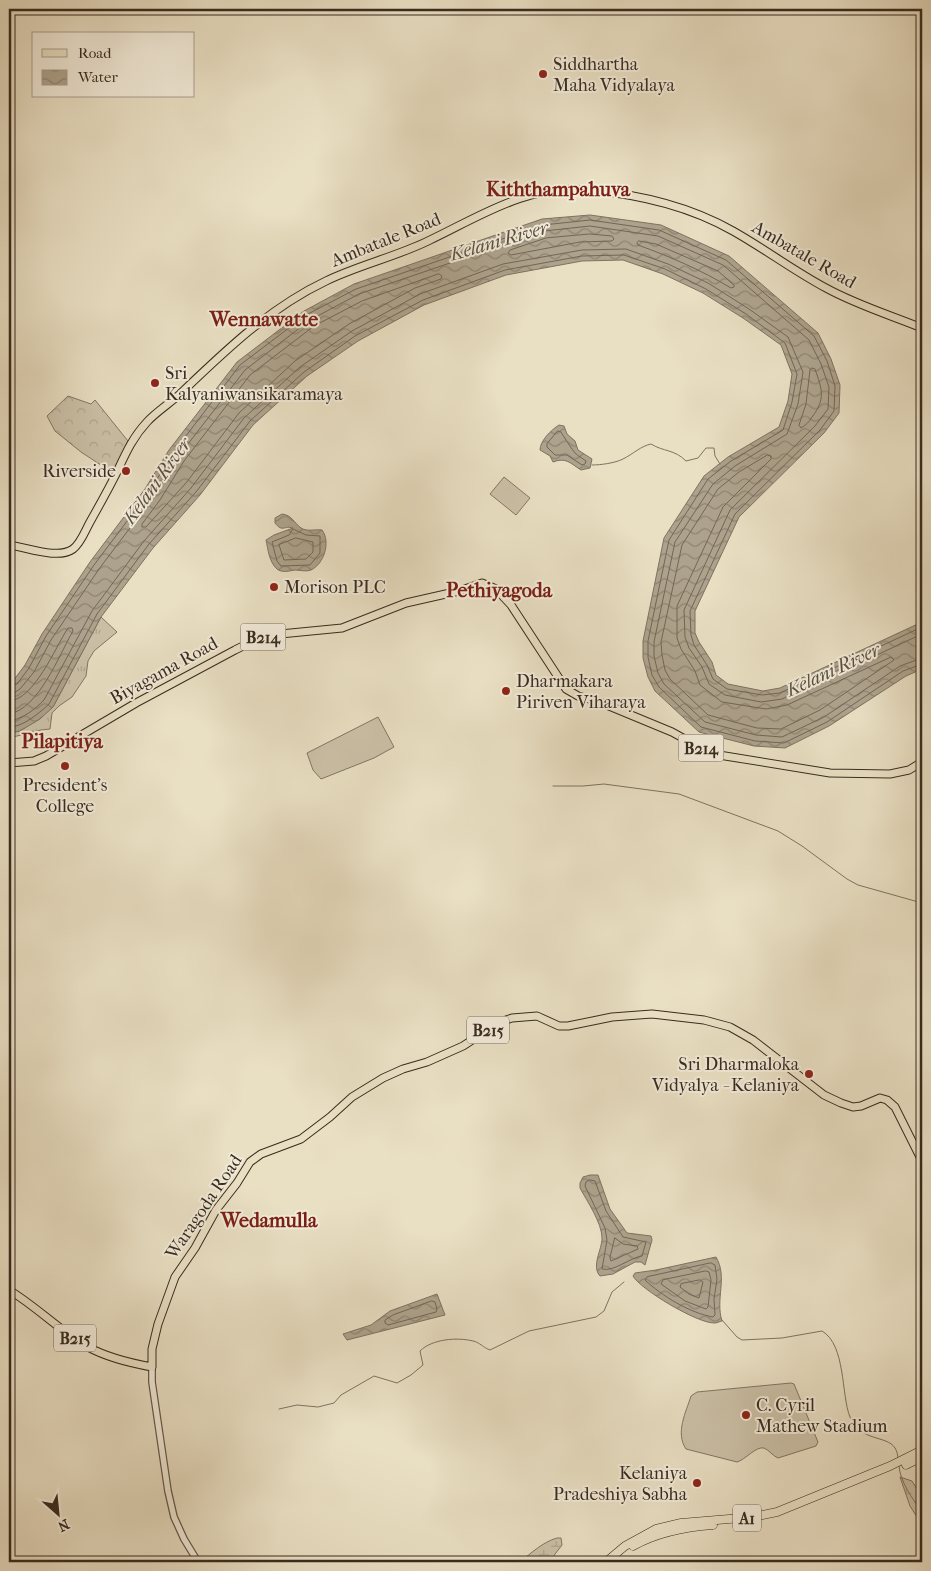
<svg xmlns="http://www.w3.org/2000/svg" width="931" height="1571" font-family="'IM FELL French Canon',serif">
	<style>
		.grass { fill: url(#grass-tufts); stroke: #827664 }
		.forest { fill: url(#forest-crowns); stroke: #827664 }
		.wetland { fill: url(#wetland-marsh); stroke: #827664 }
		.pitch { fill: #cbc0a7; stroke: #827664 }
		.water { fill: url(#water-waves); stroke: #7e7261 }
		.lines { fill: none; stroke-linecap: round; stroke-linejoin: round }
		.shore { stroke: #726656; stroke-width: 1 }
		.stream { stroke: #7e7261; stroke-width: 1 }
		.tertiary-casing { stroke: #645849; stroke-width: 8 }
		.primary-casing { stroke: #382b20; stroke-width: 9 }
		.trunk-casing { stroke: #382b20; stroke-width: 9 }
		.tertiary { stroke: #f1ead8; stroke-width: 5.5 }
		.primary { stroke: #e9dfc3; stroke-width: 7 }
		.trunk { stroke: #e9dfc3; stroke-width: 8 }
		.poi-dot { fill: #8f2418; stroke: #f1ead8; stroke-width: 2 }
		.labels { text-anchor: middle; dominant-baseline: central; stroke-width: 4; stroke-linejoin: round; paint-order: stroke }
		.shield { fill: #f1ead8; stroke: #706457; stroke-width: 1 }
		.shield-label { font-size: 16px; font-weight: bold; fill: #382b20 }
		.poi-label { font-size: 18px; fill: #382b20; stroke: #f1ead8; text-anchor: start }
		.street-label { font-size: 18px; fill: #382b20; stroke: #f1ead8 }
		.water-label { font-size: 19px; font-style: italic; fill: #5b4f40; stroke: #f1ead8 }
		.quarter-label { font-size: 20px; font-weight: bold; fill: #7a1f14; stroke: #f1ead8 }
	</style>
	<defs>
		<pattern id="grass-tufts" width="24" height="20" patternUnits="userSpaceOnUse" patternTransform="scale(1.25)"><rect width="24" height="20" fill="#cbc0a7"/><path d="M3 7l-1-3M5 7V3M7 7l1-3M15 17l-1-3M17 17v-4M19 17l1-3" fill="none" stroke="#afa58f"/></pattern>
		<pattern id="forest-crowns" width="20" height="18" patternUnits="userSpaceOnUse" patternTransform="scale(1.25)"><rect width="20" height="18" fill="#cbc0a7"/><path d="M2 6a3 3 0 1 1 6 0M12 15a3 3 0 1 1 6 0" fill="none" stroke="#afa58f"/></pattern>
		<pattern id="wetland-marsh" width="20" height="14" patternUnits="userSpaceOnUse" patternTransform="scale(1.25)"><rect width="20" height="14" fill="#cbc0a7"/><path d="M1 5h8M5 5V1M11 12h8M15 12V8" fill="none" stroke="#afa58f"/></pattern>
		<pattern id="water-waves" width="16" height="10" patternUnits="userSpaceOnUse" patternTransform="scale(1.25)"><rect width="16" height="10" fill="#ada28c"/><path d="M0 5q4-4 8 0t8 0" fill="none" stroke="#8e8472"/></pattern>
	</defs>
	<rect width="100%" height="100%" fill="#e9dfc3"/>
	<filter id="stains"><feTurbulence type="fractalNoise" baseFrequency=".004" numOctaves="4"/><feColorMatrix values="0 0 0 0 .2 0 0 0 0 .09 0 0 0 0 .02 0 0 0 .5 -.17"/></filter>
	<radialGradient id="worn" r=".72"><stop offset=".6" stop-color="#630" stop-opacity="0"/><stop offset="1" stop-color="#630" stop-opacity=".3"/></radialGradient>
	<path class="grass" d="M 101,617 L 117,632 L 94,651 L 88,661 L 86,676 L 72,697 L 59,706 L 52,713 L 50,729 L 41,730 L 9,738 L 9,733 L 20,731 L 53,707 Z"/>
	<path class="forest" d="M 68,396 L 91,404 L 95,400 L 128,441 L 113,473 L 81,452 L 55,431 L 47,416 Z"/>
	<path class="wetland" d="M 900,1477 L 912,1481 L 922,1497 L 922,1525 L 910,1506 Z
		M 557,1538 L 561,1538 L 562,1545 L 549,1562 L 520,1562 C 531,1553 543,1542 557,1538 Z"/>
	<path class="pitch" d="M 504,477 L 530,498 L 516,515 L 490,494 Z
		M 378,717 L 394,747 L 374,758 L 321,779 L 313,770 L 307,753 Z
		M 791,1383 L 794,1384 L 818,1442 L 816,1446 L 778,1458 C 773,1456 769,1450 764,1448 C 756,1446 745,1460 737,1462 L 686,1449 C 675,1433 686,1412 691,1396 L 697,1392 Z"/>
	<path class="water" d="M 590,215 L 661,225 L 729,256 L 818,333 L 831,359 L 840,385 L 839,413 L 824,433 L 739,517 L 695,611 L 695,633 L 699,642 L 712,662 L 716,675 L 728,684 L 763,691 L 780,688 L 922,622 L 922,669 L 906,676 L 829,726 L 785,748 L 754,746 L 699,732 L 655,691 L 648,677 L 643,658 L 643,641 L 664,538 L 704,476 L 728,457 L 779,427 L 788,401 L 792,374 L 781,345 L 743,318 L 703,293 L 663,274 L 623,260 L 582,261 L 506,275 L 424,305 L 358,341 L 307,376 L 253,425 L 200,495 L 153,548 L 101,617 L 53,707 L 40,719 L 20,731 L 9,733 L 9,683 L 13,681 L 25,665 L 42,634 L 90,562 L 145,489 L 169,450 L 237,362 L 304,311 L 354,284 L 542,219 Z
		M 559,425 L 564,426 L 567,434 L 575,441 L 578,450 L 592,459 L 590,468 L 581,470 C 570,463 566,457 553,462 L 550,456 L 540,450 C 540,441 551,430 559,425 Z
		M 282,514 C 292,515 294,523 301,528 C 307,532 315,529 322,530 C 331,542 324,564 311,570 C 306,572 300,570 295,570 C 289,571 282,573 277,569 C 269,562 268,549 266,540 L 274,535 L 293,528 C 284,525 283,533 275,523 L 275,518 Z
		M 590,1175 L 598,1175 L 610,1209 L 627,1233 L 651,1236 L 652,1240 L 645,1265 L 641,1262 L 635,1262 L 613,1274 L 600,1276 C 591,1266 602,1250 602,1238 C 602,1223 587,1201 580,1188 L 580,1183 L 583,1177 Z
		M 716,1257 C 728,1277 715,1299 722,1321 C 721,1321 717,1323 715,1323 C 698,1324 640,1289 633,1276 L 635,1273 L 656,1270 Z
		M 437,1294 L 445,1315 L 347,1340 L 343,1334 L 371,1325 L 390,1311 Z"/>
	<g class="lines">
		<path class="shore" d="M 590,234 L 612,236 L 614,239 L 612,241 L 580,242 L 511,255 L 508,253 L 510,250 L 546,238 Z
			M 639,241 L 656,244 L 718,271 L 734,285 L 734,287 L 731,288 C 701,270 671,257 638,245 L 637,243 Z
			M 439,274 L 442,276 L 441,279 L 415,288 L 349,324 L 295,361 L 239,413 L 186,483 L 146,527 L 142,527 L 142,524 L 160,500 L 184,461 L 250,375 L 314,326 L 362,301 Z
			M 812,368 L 815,369 C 822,389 826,399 812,417 C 809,422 806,425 801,428 L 799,425 L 806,404 L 810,370 Z
			M 558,431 L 561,432 C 562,434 573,451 575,453 C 578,456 582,458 586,461 L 585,464 L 582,465 L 567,455 L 555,455 L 547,447 L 547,444 Z
			M 768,455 L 771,456 L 771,459 L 723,507 L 677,606 L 677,638 L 681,649 L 695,671 L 700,685 L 722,702 L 766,709 L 787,705 L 891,657 L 894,660 L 820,710 L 781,729 L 757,728 L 708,715 L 670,679 L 665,670 L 662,655 L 661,642 L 682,545 L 718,489 L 739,472 Z
			M 293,529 L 306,535 L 320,536 L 320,553 L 310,565 L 281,566 L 277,561 L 272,542 L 289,535 Z
			M 296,538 L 313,542 L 313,552 L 306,559 L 284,560 L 279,545 Z
			M 9,687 L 17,684 L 29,668 L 46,636 L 94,565 L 149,492 L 173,453 L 240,365 L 306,315 L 356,289 L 543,225 L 590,220 L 659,230 L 726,260 L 814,336 L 827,361 L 835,386 L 834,411 L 820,430 L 735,514 L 690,611 L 691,635 L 694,645 L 707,665 L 713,679 L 727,689 L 762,695 L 780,693 L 922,627
			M 9,694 L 14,693 L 20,689 L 34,672 L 51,640 L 99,569 L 154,496 L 178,457 L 245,370 L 310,320 L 359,294 L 544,231 L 590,226 L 658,236 L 723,265 L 809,340 L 821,364 L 829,387 L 828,409 L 815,426 L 730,510 L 684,610 L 685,637 L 689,648 L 702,667 L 709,684 L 725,695 L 761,702 L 782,699 L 922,634
			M 9,701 C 34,700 55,648 68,628 L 72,628 L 73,631 C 59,655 39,709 9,714
			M 9,721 C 23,719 34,710 44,700 L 92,611 L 144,541 L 191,488 L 244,418 L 300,367 L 352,331 L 420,294 L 503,264 L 582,250 L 626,249 L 668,264 L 708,283 L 749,309 L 788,337 L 803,372 L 798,404 L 787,434 L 735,466 L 713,484 L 675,542 L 654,642 L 654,656 L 658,673 L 664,684 L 705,722 L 756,735 L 782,737 L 824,717 L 900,666 L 922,658
			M 9,728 C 25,725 37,715 49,704 L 97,614 L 149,544 L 196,492 L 250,421 L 304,372 L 355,336 L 423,300 L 505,270 L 582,256 L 624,255 L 665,269 L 706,289 L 746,314 L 785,343 L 797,374 L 792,402 L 783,430 L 731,461 L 708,479 L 669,540 L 648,641 L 648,657 L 652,675 L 659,687 L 701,727 L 755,741 L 784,743 L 827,722 L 903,671 L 922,664
			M 590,1180 L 595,1181 L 606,1211 L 623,1237 L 646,1242 L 642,1256 C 629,1258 614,1272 602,1269 L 607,1240 L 605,1228 L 585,1186 L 586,1182 Z
			M 615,1238 L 623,1244 L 637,1246 L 638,1249 L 611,1261 L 610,1258 Z
			M 711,1263 L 715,1265 L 717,1279 L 714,1299 L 715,1315 L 713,1317 C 690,1313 662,1296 645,1280 L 647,1277 Z
			M 706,1271 L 709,1272 L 711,1280 L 708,1307 L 706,1309 L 685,1301 L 661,1284 L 663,1280 Z
			M 700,1280 L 703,1282 L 699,1298 L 689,1294 L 680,1287 L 681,1284 Z
			M 432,1301 L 435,1302 L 437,1309 L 436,1312 L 388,1325 L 385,1323 L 385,1320 L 393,1315 Z"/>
		<path class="stream" d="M 592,465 C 601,465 615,463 623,459 C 633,454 641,446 651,444 C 664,452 674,449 686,461 L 698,458 L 706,448 L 714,448 L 715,456 L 720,464
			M 553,786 L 583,786 L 604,784 L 679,794 L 778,831 L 802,846 L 847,879 L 858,885 L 922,903
			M 722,1320 L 737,1337 L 742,1340 L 782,1338 L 822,1331 C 846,1345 841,1395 850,1417 C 860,1442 887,1435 895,1448 C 897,1451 898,1456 898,1459
			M 279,1409 L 297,1405 L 318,1407 L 334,1403 L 341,1395 L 374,1376 L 397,1383 L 411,1375 L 423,1365 L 420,1351 C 432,1339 457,1337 473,1341 C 479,1342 484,1348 490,1350 L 529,1331 L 596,1317 L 604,1311 L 612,1292 L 624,1282
			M 899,1466 C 900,1481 912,1499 922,1511"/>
		<g class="tertiary-casing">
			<path id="tertiary" d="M 152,1367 L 152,1382 L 168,1491 L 174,1517 L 184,1539 L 198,1562"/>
		</g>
		<g class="primary-casing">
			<path id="primary" d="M 9,545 C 26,547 58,560 73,549 C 81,543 85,531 90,522 C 99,506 108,490 116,474 C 125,455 132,438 147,422 C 156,412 169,404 180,394 C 225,351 269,308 326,281 C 359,265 395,257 428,241 C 479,217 527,184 587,190 C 637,194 689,206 733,231 C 765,249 794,271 826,288 C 857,305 890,315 922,328
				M 9,763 L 34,761 L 46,756 L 136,703 L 235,650 L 257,639 L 270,635 L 342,628 L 406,603 L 459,591 L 482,583 L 496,589 L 511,605 L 566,689 L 578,696 L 597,701 L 672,732 L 703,749 L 719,755 L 830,773 L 890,774 L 909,770 L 922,762
				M 9,1290 C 37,1307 60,1331 88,1347 C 108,1358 130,1363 152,1367 L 152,1349 L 158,1324 L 175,1277 L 195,1248 L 216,1210 L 237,1183 L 250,1162 L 261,1154 L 301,1139 L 330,1117 L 352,1097 L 383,1078 L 403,1069 L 427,1062 L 463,1046 L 500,1022 L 512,1018 L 537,1016 L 559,1026 L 568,1026 L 612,1017 L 652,1014 L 704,1020 L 730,1027 L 753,1040 L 824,1095 L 841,1103 L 853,1107 L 861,1106 L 880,1098 L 887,1100 L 895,1107 L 922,1161"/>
		</g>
		<g class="trunk-casing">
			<path id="trunk" d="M 906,1465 L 922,1457
				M 633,1546 C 658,1532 685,1527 713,1525
				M 606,1562 L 625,1546 L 656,1529 L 681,1523 L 753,1517 L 777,1512 L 890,1466 L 922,1450"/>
		</g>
		<use href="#tertiary" class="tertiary"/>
		<use href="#primary" class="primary"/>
		<use href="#trunk" class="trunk"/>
	</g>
	<g class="poi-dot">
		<circle cx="543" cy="74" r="5"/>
		<circle cx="155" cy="383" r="5"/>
		<circle cx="126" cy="471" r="5"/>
		<circle cx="274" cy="587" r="5"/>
		<circle cx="506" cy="691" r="5"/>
		<circle cx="65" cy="766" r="5"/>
		<circle cx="809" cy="1074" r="5"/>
		<circle cx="746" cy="1415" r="5"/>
		<circle cx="697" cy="1483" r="5"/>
	</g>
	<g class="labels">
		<g class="shield">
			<rect x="240.5" y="623.5" width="45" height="27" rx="4"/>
			<rect x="678.5" y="734.5" width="45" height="27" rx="4"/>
			<rect x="467" y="1016.5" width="42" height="27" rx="4"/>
			<rect x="54" y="1324.5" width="42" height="27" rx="4"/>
			<rect x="733" y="1504.5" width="28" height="27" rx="4"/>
		</g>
		<g class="shield-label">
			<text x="263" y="637">B214</text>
			<text x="701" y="748">B214</text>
			<text x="488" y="1030">B215</text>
			<text x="75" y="1338">B215</text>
			<text x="747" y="1518">A1</text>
		</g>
		<g class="poi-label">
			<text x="553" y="64">Siddhartha<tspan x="553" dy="21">Maha Vidyalaya</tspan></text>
			<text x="165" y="373">Sri<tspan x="165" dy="21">Kalyaniwansikaramaya</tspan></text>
			<text x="116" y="471" text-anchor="end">Riverside</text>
			<text x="284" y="587">Morison PLC</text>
			<text x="516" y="681">Dharmakara<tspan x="516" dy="21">Piriven Viharaya</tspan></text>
			<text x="65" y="785" text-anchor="middle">President's<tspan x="65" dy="21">College</tspan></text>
			<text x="799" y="1064" text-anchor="end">Sri Dharmaloka<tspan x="799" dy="21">Vidyalya - Kelaniya</tspan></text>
			<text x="756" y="1405">C. Cyril<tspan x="756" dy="21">Mathew Stadium</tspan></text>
			<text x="687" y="1473" text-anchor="end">Kelaniya<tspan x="687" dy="21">Pradeshiya Sabha</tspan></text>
		</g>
		<g class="street-label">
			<text transform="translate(386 240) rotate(-22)">Ambatale Road</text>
			<text transform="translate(804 255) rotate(30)">Ambatale Road</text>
			<text transform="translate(164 671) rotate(-29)">Biyagama Road</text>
			<text transform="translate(204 1207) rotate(-56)">Waragoda Road</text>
		</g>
		<g class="water-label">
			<text transform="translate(499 241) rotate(-16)">Kelani River</text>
			<text transform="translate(157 481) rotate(-54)">Kelani River</text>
			<text transform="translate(833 670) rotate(-25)">Kelani River</text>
		</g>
		<g class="quarter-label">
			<text x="558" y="189">Kiththampahuva</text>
			<text x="264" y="319">Wennawatte</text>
			<text x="499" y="590">Pethiyagoda</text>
			<text x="62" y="741">Pilapitiya</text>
			<text x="269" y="1220">Wedamulla</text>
		</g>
	</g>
	<rect width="931" height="1571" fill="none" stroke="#e9dfc3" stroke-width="30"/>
	<rect x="10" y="10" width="911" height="1551" fill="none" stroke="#382b20" stroke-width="2.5"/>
	<rect x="15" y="15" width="901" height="1541" fill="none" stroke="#382b20"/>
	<rect x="32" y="32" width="162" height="65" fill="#f1ead8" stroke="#a79e8e"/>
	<rect x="42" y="49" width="25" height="8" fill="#e9dfc3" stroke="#a79e8e"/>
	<text x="78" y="58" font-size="15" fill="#382b20">Road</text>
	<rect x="42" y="70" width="25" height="15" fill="url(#water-waves)" stroke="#a79e8e"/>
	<text x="78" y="82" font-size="15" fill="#382b20">Water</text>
	<g transform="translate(58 1514) rotate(153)" stroke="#f1ead8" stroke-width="4" paint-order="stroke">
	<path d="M0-4L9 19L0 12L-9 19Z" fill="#382b20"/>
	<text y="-8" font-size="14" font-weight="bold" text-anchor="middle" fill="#382b20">N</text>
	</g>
	<rect width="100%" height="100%" filter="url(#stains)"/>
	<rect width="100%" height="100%" fill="url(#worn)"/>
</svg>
